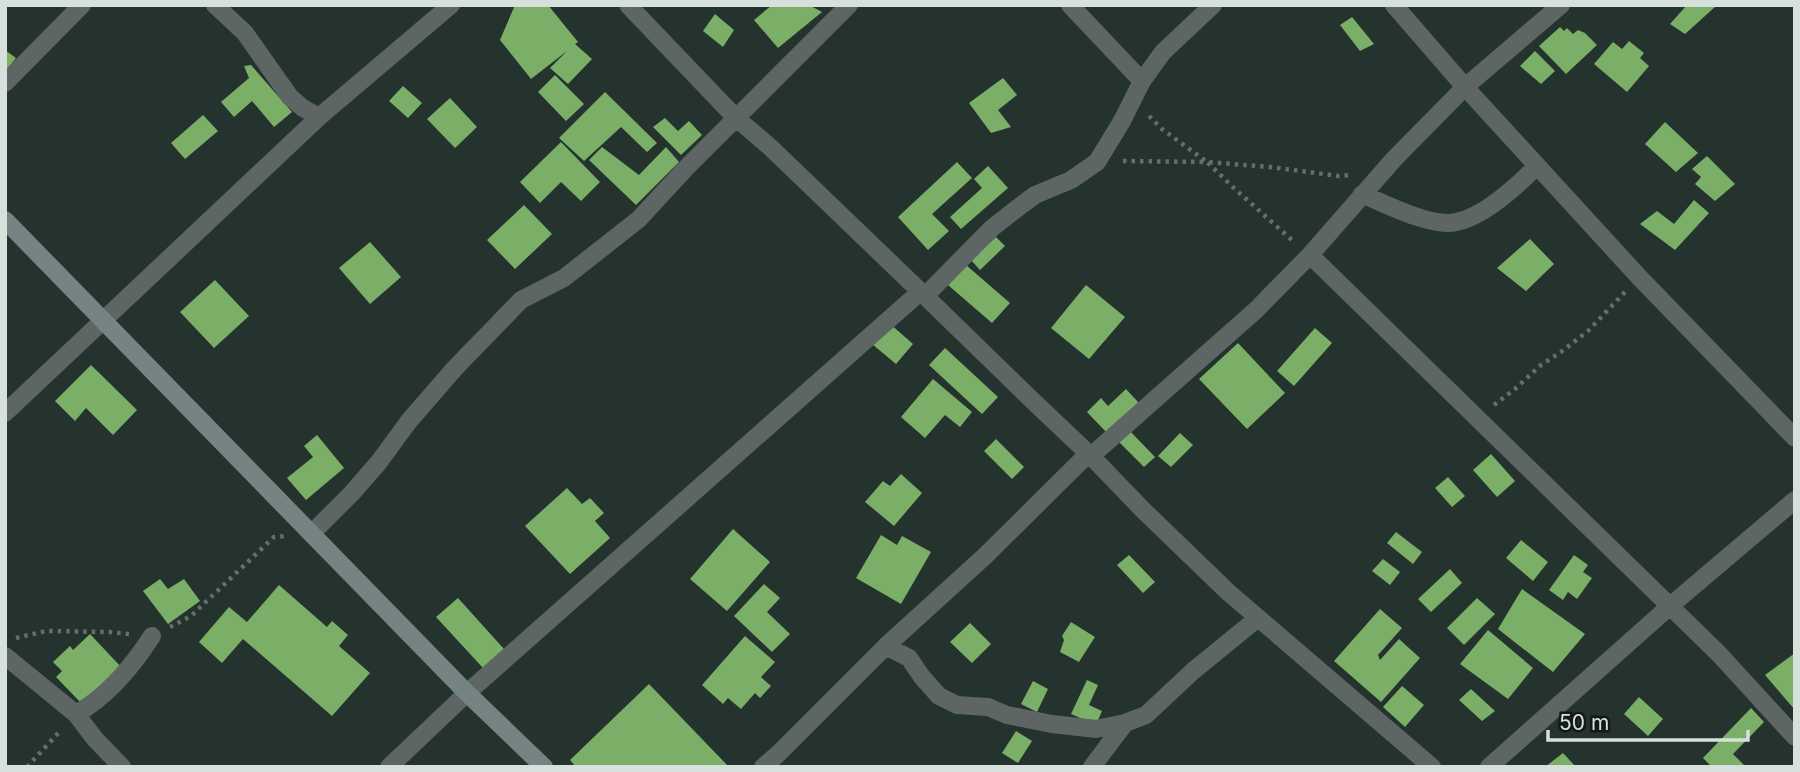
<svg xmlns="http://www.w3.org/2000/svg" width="1800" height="772" font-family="Inter,sans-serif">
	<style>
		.building { fill: #7baf68 }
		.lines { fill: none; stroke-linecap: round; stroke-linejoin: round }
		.path { stroke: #626f6a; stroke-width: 4.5; stroke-dasharray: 3.5 5; stroke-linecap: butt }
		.street { stroke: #5d6565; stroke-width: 18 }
		.secondary { stroke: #768383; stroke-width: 18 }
	</style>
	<rect width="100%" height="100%" fill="#24332d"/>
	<path class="building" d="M 515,5 L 548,5 L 578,42 L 575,44 L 592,59 L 568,84 L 550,68 L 567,51 L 531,79 L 500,40 Z
		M 772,5 L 809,5 L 822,12 L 778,48 L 754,20 Z
		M 1687,5 L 1713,5 L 1715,7 L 1685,34 L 1670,24 Z
		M 715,14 L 734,30 L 723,47 L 703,31 Z
		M 1352,17 L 1374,44 L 1360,51 L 1340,25 Z
		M 1560,27 L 1564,31 L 1567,28 L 1573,34 L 1578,30 L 1585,33 L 1597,45 L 1566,74 L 1539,46 Z
		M 1629,41 L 1644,53 L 1640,58 L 1649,66 L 1627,92 L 1594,64 L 1613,42 L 1622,49 Z
		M 5,50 L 16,58 L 5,72 Z
		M 1535,51 L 1555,71 L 1541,84 L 1520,66 Z
		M 251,65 L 292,112 L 274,127 L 252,101 L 234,117 L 221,102 L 249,78 L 244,66 Z
		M 555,75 L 584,104 L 566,121 L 538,92 Z
		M 1003,78 L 1017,95 L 998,110 L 1011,127 L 991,133 L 969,103 Z
		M 403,86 L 422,103 L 408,118 L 389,101 Z
		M 605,92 L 657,143 L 647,152 L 621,127 L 584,161 L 559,138 Z
		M 450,98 L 477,127 L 455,148 L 427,119 Z
		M 203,115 L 218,131 L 185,159 L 171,143 Z
		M 665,118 L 678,131 L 689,121 L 702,135 L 681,155 L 653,127 Z
		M 1665,122 L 1698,153 L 1676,172 L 1645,144 Z
		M 561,142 L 600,182 L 581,201 L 561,182 L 540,203 L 520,182 Z
		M 602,147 L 639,175 L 666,147 L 679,162 L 636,205 L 589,160 Z
		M 1707,156 L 1735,184 L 1715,201 L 1695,184 L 1701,177 L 1692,169 Z
		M 957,162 L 972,178 L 932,214 L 949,231 L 928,250 L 898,217 Z
		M 988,166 L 1008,188 L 961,229 L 950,217 L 982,188 L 974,179 Z
		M 1694,200 L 1709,213 L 1675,250 L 1640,224 L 1657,211 L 1674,224 Z
		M 524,205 L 552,234 L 515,269 L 487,240 Z
		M 996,237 L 1005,246 L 980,270 L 971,260 Z
		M 1530,239 L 1554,264 L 1526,291 L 1497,268 Z
		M 370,242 L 401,277 L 370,304 L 339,268 Z
		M 966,265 L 1010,303 L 992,323 L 948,285 Z
		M 215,280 L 249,316 L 214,348 L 180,312 Z
		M 1086,285 L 1125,317 L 1089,359 L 1051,328 Z
		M 889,323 L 913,344 L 896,364 L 872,344 Z
		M 1315,328 L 1332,343 L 1294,386 L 1277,371 Z
		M 1238,343 L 1285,393 L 1247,429 L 1199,379 Z
		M 945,348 L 998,397 L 982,414 L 929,365 Z
		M 91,365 L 137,410 L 113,435 L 86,408 L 75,421 L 55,401 Z
		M 933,379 L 972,412 L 960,427 L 945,415 L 925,438 L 901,417 Z
		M 1126,389 L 1139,403 L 1107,433 L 1087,412 L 1101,398 L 1108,406 Z
		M 1128,429 L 1155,457 L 1144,467 L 1117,440 Z
		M 1180,433 L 1193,445 L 1171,467 L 1158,456 Z
		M 317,435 L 344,468 L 306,500 L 287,478 L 313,457 L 304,446 Z
		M 996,439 L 1024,467 L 1012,479 L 984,451 Z
		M 1491,454 L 1515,481 L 1497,497 L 1473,470 Z
		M 901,474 L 922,493 L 894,526 L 865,502 L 883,481 L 890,486 Z
		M 1448,477 L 1465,496 L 1452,507 L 1435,488 Z
		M 567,488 L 582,504 L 590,498 L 604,513 L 595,521 L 610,538 L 570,574 L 525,526 Z
		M 733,529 L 770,562 L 727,611 L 690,579 Z
		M 1396,532 L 1422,552 L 1413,564 L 1387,543 Z
		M 881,535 L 897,545 L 902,536 L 931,552 L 901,604 L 856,578 Z
		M 1521,540 L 1548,562 L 1533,581 L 1506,558 Z
		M 1129,555 L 1155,582 L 1143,593 L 1117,565 Z
		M 1574,555 L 1588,565 L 1583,572 L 1592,578 L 1577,599 L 1568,592 L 1563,600 L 1549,590 Z
		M 1383,559 L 1400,572 L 1390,585 L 1372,571 Z
		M 1450,569 L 1462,583 L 1431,612 L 1418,599 Z
		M 160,579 L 168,589 L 184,579 L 200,601 L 168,624 L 143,591 Z
		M 764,584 L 780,598 L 767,612 L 790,634 L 772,652 L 734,616 Z
		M 279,585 L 327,627 L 332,621 L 348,635 L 339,646 L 370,673 L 332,716 L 243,639 L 222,663 L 199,642 L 229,607 L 247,622 Z
		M 1522,589 L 1585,634 L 1553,672 L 1498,629 Z
		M 458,598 L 504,649 L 483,668 L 436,617 Z
		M 1477,598 L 1495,614 L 1464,645 L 1447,628 Z
		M 1380,609 L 1402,628 L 1378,655 L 1380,660 L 1399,639 L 1420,658 L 1381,702 L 1334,661 Z
		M 1071,622 L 1095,637 L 1079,662 L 1060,652 L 1064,640 L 1062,636 Z
		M 970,623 L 991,644 L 972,663 L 950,642 Z
		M 1488,630 L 1533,668 L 1508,699 L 1460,664 Z
		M 90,634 L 122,668 L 83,705 L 56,677 L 62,671 L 53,662 L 70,646 L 73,650 Z
		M 745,636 L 775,662 L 761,677 L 771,686 L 760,698 L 755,693 L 741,709 L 728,698 L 723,704 L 702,685 Z
		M 1795,653 L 1795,710 L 1765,675 Z
		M 1087,680 L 1098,685 L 1089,705 L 1102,711 L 1096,725 L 1071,714 Z
		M 1033,681 L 1048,689 L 1037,712 L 1021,704 Z
		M 649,684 L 729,767 L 576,767 L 570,760 Z
		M 1402,686 L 1424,705 L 1405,727 L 1383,707 Z
		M 1471,689 L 1495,711 L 1482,721 L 1459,700 Z
		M 1639,697 L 1663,719 L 1648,736 L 1624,714 Z
		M 1751,708 L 1764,722 L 1733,754 L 1746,767 L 1712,767 L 1703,758 Z
		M 1016,731 L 1032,741 L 1018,763 L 1002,753 Z
		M 1563,753 L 1576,767 L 1545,767 Z"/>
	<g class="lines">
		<path class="path" d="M 1149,116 L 1162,129 L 1207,162 L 1270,167 L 1339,176 L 1351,175
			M 1123,161 L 1207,162 L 1235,189 L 1293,241
			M 1494,405 L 1515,389 L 1541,365 L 1561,352 L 1588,331 L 1625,292
			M 170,627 L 191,616 L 274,537 L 285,536
			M 16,638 L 46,631 L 110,632 L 129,634
			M 27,767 L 61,730"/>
		<path class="street" d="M 215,5 L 245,33 L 290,97 L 303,108 L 319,117
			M 628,5 L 736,118 L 770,147 L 925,296 L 1034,402 L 1091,456 L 1142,509 L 1228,592 L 1432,767
			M 1070,5 L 1142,81
			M 1394,5 L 1465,87 L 1639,277 L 1795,438
			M 5,83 L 82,5
			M 1362,194 C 1385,204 1432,228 1456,222 C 1484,217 1518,185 1537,166
			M 1310,255 L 1719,654 L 1795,737
			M 925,296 L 992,228 L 1015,210 L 1035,195 L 1071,180 L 1097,162 L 1122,121 L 1142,81 L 1163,52 L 1213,5
			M 5,413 L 319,117 L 451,5
			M 1091,456 L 1256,310 L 1310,255 L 1394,159 L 1465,87 L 1561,5
			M 312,533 L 352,493 L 379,462 L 409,421 L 455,368 L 521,300 L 564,278 L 639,219 L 686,168 L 849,5
			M 886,646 L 909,658 L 922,677 L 939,696 L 957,705 L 988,707 L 1007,715 L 1052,724 L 1096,729 L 1125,723 L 1146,715 L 1193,671 L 1258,618
			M 5,656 L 76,714 L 95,739 L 122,767
			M 76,714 C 108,696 132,667 152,636
			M 389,767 L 467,693 L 920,292
			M 763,767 L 778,754 L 886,646 L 985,556 L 1088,454
			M 1092,767 L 1125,723
			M 1489,767 L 1670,606 L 1795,500"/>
		<path class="secondary" d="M 5,220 L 467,693 L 544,767"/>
	</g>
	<rect width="1800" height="772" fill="none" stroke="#d7e1dc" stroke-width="14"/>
	<path d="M1548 730v10h200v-10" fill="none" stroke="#d7e1dc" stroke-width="3.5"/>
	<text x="1559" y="730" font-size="21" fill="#d7e1dc" stroke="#131916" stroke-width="5" paint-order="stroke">50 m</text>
</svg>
